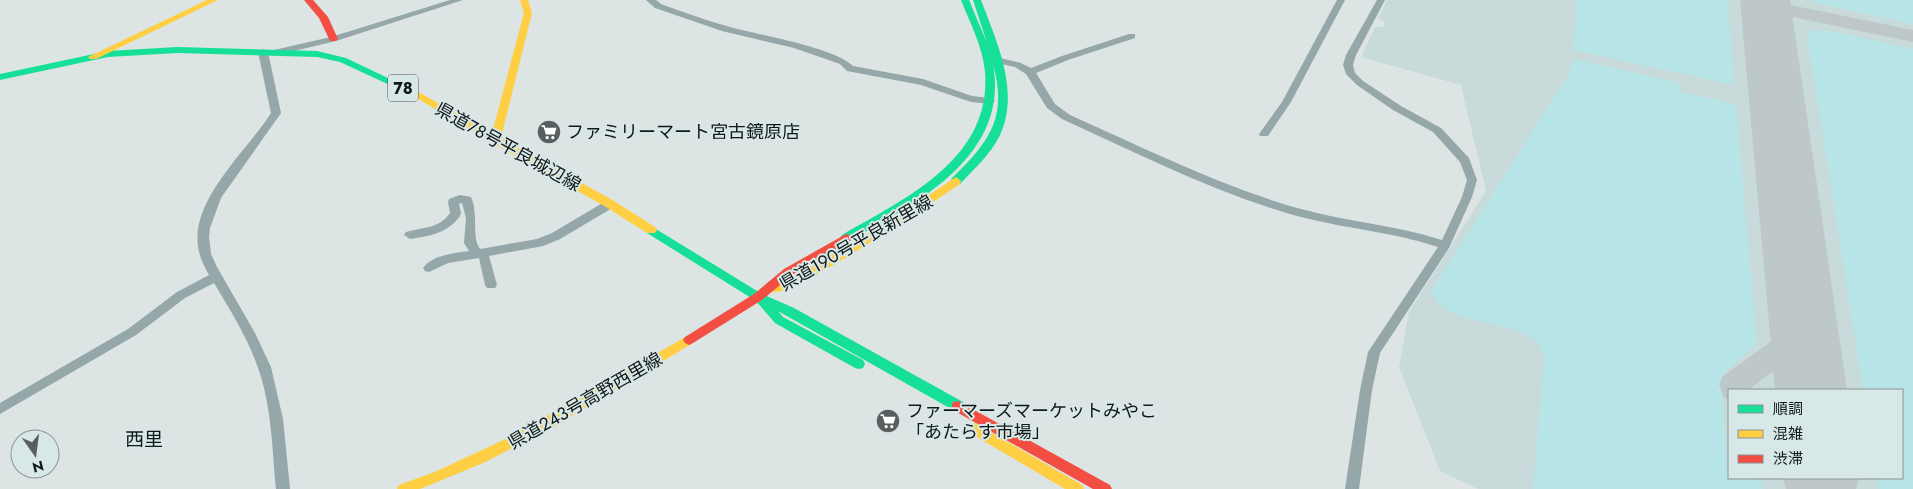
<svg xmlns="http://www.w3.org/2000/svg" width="1913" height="489" font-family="Jost,'Noto Sans JP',sans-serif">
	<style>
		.built { fill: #c9dada; fill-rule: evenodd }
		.green { fill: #b7e4e6 }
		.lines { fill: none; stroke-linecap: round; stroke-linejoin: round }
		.taxiway { fill: #bec8c8; fill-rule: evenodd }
		.runway { fill: #bec8c8; fill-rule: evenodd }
		.street { fill: #95a7a8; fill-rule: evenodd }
		.fast { fill: #16e098; fill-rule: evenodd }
		.slow { fill: #ffcf43; fill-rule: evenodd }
		.jam { fill: #f24e42; fill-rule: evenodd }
		.labels { text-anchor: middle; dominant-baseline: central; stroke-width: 4; stroke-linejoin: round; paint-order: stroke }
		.shield { fill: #d8e7e7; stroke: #4d5555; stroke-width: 1 }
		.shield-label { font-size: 16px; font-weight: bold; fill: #121717 }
		.poi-label { font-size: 18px; fill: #121717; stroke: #d8e7e7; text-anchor: start }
		.street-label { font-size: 18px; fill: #121717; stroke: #d8e7e7 }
		.neighbourhood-label { font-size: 19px; fill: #121717; stroke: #d8e7e7 }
	</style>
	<rect width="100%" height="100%" fill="#dce4e4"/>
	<path class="built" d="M 1387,0 L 1913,0 L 1913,489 L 1478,489 L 1440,471 L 1399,367 L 1409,312 L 1486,191 L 1461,85 L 1361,57 L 1375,27 L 1383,27 L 1384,25 L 1385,22 L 1378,19 ZM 1729,390 L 1902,390 L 1902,478 L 1729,478 Z"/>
	<path class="green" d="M 1577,0 L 1728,0 L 1734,85 L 1573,50 Z
		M 1811,0 L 1913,0 L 1913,24 L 1821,4 Z
		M 1814,30 L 1832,31 L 1913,49 L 1913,489 L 1879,489 L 1877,478 L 1902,478 L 1902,390 L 1863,390 L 1808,41 L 1808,33 Z
		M 1573,59 L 1677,82 L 1682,92 L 1736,104 L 1757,344 L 1722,375 L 1727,469 L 1729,470 L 1729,478 L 1753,478 L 1762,481 L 1763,489 L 1533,489 L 1544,359 C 1538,312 1440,334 1432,290 L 1570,72 Z"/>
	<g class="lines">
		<path class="taxiway" d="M 1766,0 L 1913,30 L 1913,42 L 1759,10 L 1756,6 L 1759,2 Z
			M 1804,322 L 1814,325 L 1817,333 L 1814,341 L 1748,390 L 1729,390 L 1729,400 L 1724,398 L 1719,384 L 1723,376 L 1794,325 Z"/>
		<path class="runway" d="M 1740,0 L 1790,0 L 1847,390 L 1775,390 Z
			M 1783,478 L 1859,478 L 1856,489 L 1786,489 Z"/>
		<path class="street" d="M 450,0 L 463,0 L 336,41 L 277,55 L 272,52 L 274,50 L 331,37 Z
			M 646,0 L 656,0 L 661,4 C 684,12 707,21 730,27 C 759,35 833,47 853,66 L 923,79 L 972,96 L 990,98 L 995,101 L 990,104 L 971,102 L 921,85 L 847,71 L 840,64 L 794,48 L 722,31 L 655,8 Z
			M 1337,0 L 1345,0 L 1291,102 L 1268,136 L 1260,136 L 1259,134 L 1282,102 Z
			M 1377,0 L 1385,0 L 1356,55 L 1353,65 L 1355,73 L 1363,81 L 1401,106 L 1441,128 L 1469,158 L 1477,180 L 1472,197 L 1449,248 L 1380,353 L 1372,390 L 1359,489 L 1345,489 L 1360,390 L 1368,352 L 1438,247 C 1390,231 1338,228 1290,214 C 1211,191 1137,153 1062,119 L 1047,108 L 1026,74 L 1015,67 L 997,63 L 995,61 L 1000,58 L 1021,63 L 1031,68 L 1062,56 L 1129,34 L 1135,34 L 1135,38 L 1068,60 L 1036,73 L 1055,104 L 1070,115 C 1142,147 1214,183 1290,206 C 1340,221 1392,224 1442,240 L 1462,197 L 1467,180 L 1460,162 L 1433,132 L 1393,110 L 1357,85 L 1346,74 L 1343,65 L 1346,55 Z
			M 263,49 L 268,52 L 281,113 L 221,198 L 210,228 L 209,237 L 211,254 L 217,267 L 255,333 L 271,367 L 283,419 L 290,489 L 276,489 C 272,449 272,407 258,368 C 248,338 230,310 214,283 L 185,298 L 136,335 L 0,414 L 0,403 L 128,329 L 177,292 L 209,275 C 204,266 199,256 198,246 C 191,199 248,150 271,113 L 258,52 Z
			M 460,195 L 471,197 C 479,215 471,236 480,249 L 537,239 L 552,233 L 606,201 L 614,201 L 615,204 L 614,207 L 560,239 L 543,246 L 489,256 L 497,285 L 495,288 L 487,288 L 485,285 L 479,258 L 448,263 L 429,272 L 425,271 L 423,268 C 432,255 455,253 469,251 L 464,243 L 466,218 L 462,203 L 459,204 L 461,213 L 460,216 C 448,233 430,236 410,239 L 404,235 L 406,232 C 423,227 439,229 450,213 L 448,202 L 449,199 Z"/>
		<path class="fast" d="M 961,0 L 969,0 L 987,43 L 973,0 L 981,0 C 997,43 1021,92 999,137 C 990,155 974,169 960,184 L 952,184 L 951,181 L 952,178 C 989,142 1008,118 993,64 C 1010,157 916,203 850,241 L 842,241 L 840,238 L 842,235 C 906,198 992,159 985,72 C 983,47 970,23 961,0 Z
			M 177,47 L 317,51 L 346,58 L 413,90 L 411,92 L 405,92 L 340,62 L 317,57 L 177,53 L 108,57 L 0,80 L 0,74 L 108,51 Z
			M 651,226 L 762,294 L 794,308 L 963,402 L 964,406 L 963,410 L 958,411 L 953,410 L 778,311 L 783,317 L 863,360 L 865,364 L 863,368 L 859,369 L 855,368 L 775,323 L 756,301 L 647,233 L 645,230 Z"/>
		<path class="slow" d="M 207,0 L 218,0 L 96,59 L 90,59 L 88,57 Z
			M 520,0 L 528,0 L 532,13 L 501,138 L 614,201 L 655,227 L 657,230 L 655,233 L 647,233 L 606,207 L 491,142 L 403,90 L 405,88 L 411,88 L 492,133 L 524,13 Z
			M 956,177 L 961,181 L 960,184 C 936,200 791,298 772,292 L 770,289 L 772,286 L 816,264 L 899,215 Z
			M 689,335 L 693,337 L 695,340 L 693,343 L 555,426 L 483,463 L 420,489 L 397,489 L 399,485 L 437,471 L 510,437 Z
			M 975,423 L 1082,485 L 1084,489 L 1065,489 L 970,433 L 968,429 L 970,425 Z"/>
		<path class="jam" d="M 304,0 L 313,0 L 328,17 L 338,39 L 336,41 L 330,41 L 319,18 Z
			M 846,234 L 850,235 L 852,238 L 850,241 L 792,275 L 762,300 L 693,343 L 689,345 L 685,343 L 683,340 L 685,337 L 754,294 L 784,269 Z
			M 958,401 L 1110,485 L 1112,489 L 1093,489 L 953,410 L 952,406 L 953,402 Z"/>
	</g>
	<defs>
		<g id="supermarket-disc" transform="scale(1.25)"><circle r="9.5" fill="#595f5f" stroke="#d8e7e7"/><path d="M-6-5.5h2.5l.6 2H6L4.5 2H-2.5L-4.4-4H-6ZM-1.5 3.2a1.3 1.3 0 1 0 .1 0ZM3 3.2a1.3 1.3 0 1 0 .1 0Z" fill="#fff"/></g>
	</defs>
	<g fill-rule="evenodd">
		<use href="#supermarket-disc" x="549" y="132"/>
		<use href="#supermarket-disc" x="888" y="421"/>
	</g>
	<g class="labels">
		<rect class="shield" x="388" y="74.5" width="30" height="27" rx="4"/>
		<g class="shield-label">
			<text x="403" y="88">78</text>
		</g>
		<g class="poi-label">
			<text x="566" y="132">ファミリーマート宮古鏡原店</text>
			<text x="906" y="411">ファーマーズマーケットみやこ<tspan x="906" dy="21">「あたらす市場」</tspan></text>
		</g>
		<g class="street-label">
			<text transform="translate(508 147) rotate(29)">県道78号平良城辺線</text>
			<text transform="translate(856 243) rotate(-30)">県道190号平良新里線</text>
			<text transform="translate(585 401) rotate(-30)">県道243号高野西里線</text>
		</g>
		<g class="neighbourhood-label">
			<text x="144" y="439">西里</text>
		</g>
	</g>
	<rect x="1728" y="389" width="175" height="90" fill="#d8e7e7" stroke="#899494"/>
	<rect x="1738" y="405" width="25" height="8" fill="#16e098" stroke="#899494"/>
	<text x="1773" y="414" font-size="15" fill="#121717">順調</text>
	<rect x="1738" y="430" width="25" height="8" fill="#ffcf43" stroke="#899494"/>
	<text x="1773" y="439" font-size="15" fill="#121717">混雑</text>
	<rect x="1738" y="455" width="25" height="8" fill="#f24e42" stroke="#899494"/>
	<text x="1773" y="464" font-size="15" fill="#121717">渋滞</text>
	<g transform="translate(35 454) rotate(166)"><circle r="24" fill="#d8e7e7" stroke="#899494"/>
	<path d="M0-4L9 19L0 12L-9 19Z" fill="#595f5f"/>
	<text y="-8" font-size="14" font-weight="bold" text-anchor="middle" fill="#121717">N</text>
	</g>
</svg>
